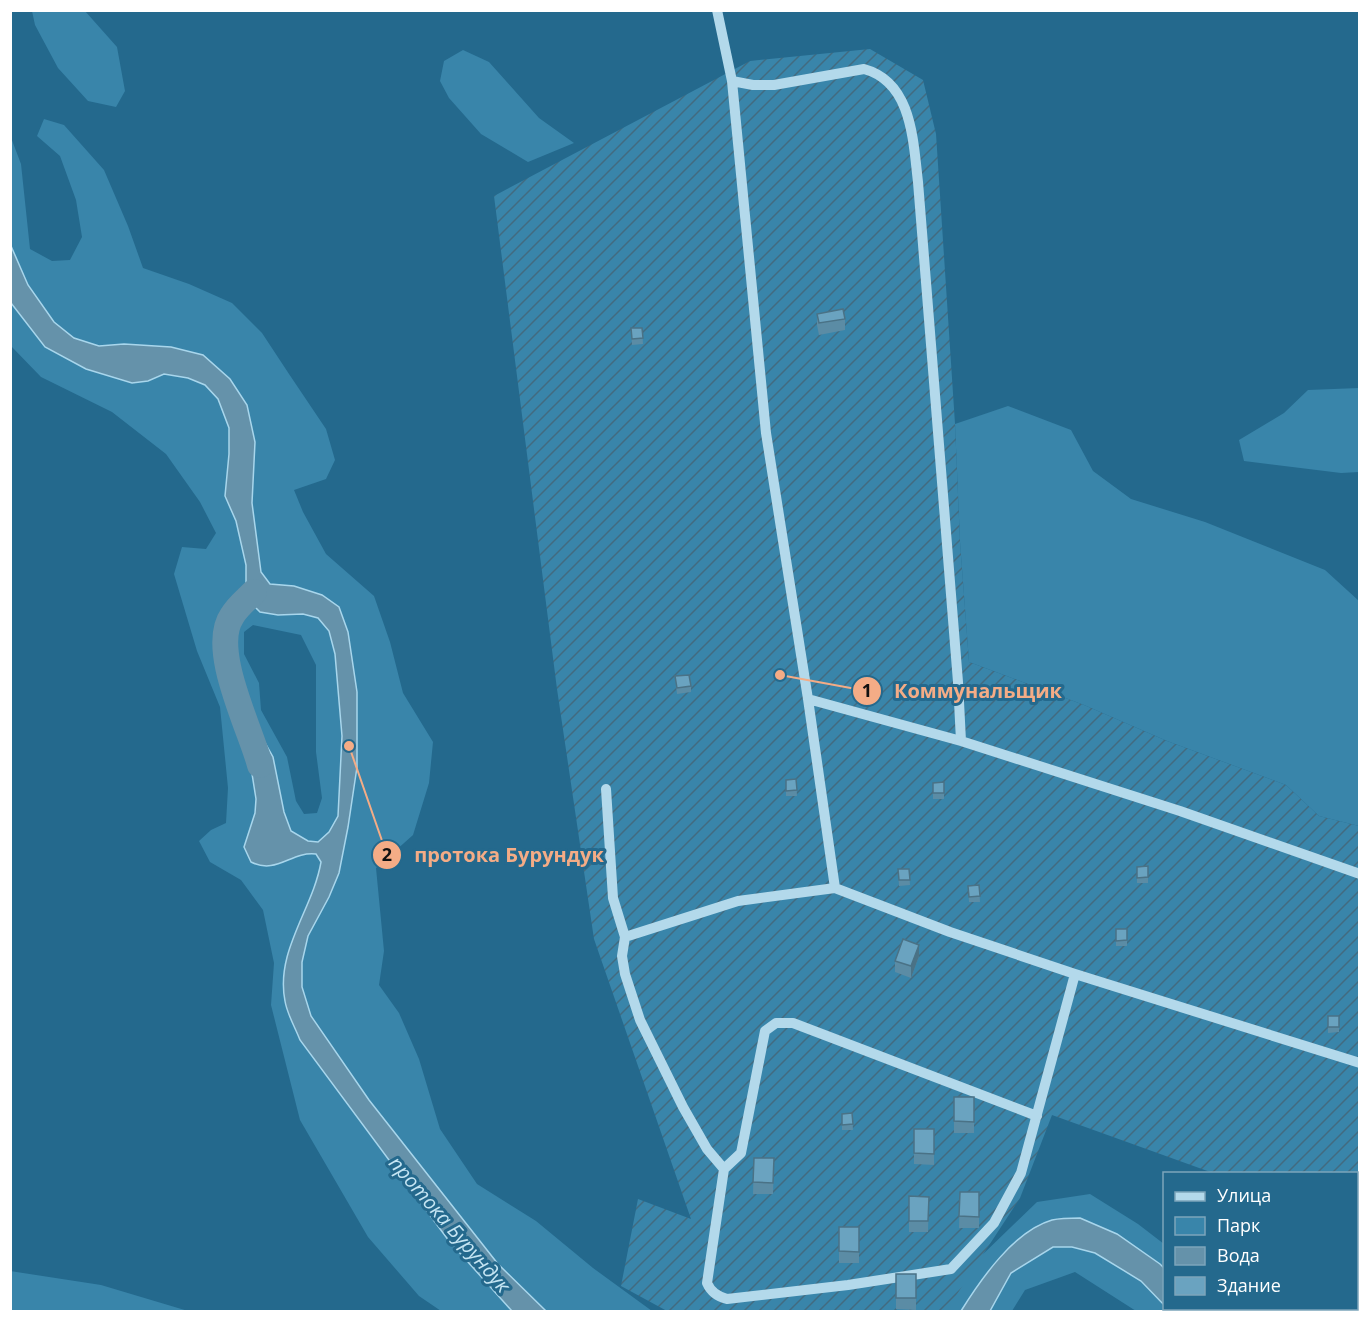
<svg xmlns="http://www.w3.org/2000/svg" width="1370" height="1322" font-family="'Open Sans',sans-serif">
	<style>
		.green { fill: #3985aa; fill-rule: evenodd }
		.garden { fill: url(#garden-furrows) }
		.water { fill: #6592aa; stroke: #a8d6ec; stroke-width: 1.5 }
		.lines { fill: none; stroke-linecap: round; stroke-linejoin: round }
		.river { stroke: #6592aa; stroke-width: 26 }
		.minor { stroke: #b3d9eb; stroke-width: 10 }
		.wall { fill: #5b8ca5 }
		.shaded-wall { fill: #4a7286 }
		.building { fill: #6aa3c0; stroke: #4a7286; stroke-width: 1.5 }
		.labels { text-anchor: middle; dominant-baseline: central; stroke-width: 6; stroke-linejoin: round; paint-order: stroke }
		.water-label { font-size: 20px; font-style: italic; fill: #c5e5f3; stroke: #24698d }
		.leader { fill: none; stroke: #f4ac86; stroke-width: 2 }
		.callout-dot { fill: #f4ac86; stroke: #24698d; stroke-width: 2 }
		.mark-label { font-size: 18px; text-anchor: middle; font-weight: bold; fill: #111 }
		.callout-label { font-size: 20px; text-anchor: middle; font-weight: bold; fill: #f4ac86; stroke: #24698d; stroke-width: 6; stroke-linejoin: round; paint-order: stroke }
	</style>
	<defs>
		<pattern id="garden-furrows" width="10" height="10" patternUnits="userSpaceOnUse" patternTransform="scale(1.5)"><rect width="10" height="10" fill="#3985aa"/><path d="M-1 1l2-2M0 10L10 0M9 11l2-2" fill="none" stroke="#426b80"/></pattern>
	</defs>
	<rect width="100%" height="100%" fill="#24698d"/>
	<path class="green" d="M 32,11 L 85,11 L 117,47 L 125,91 L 116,107 L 88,101 L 58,68 L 35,25 Z
		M 463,50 L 489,62 L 539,118 L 574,143 L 528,162 L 481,134 L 449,98 L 440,81 L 444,61 Z
		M 44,119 L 64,125 L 104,170 L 128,226 L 143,268 L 189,284 L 232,303 L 262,333 L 289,374 L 326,429 L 335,460 L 326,479 L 294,490 L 303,512 L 326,554 L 374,596 L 390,642 L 403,693 L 433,742 L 429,783 L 413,835 L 376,868 L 384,951 L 379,985 L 399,1013 L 419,1059 L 440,1129 L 477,1184 L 536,1221 L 593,1268 L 652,1311 L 441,1311 L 419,1296 L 368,1237 L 300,1120 L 271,1005 L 274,963 L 263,910 L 241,880 L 210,862 L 199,841 L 211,830 L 226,823 L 228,788 L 220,707 L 197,651 L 174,574 L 182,547 L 206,549 L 216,533 L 200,502 L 166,454 L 112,412 L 41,377 L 11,346 L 10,135 L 21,164 L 30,249 L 52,261 L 70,260 L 82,237 L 76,200 L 60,156 L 37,136 ZM 253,625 L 301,635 L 316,665 L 316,752 L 322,798 L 317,813 L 304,814 L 296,801 L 287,757 L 261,710 L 259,683 L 244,654 L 244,632 Z
		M 1359,388 L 1359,472 L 1341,473 L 1244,461 L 1239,440 L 1284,413 L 1308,390 Z
		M 1008,406 L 1071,430 L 1093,471 L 1131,499 L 1205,522 L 1325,570 L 1359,601 L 1359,826 L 1319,816 L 1286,785 L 1167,741 L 1084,705 L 969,662 L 960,542 L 955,424 Z
		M 1090,1194 L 1138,1224 L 1164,1244 L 1164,1308 L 1243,1308 L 1248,1311 L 1136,1311 L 1075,1272 L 1025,1290 L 1012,1311 L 936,1312 L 949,1287 L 1037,1202 Z
		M 10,1271 L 101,1285 L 188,1311 L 11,1311 Z"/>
	<path class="garden" d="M 870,49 L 923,80 L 936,134 L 955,424 L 960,542 L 969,662 L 1084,705 L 1167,741 L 1286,785 L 1319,816 L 1359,826 L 1359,1207 L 1357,1207 L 1356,1174 L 1213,1173 L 1052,1115 L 1020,1198 L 946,1311 L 667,1311 L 621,1286 L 638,1199 L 691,1219 L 594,939 L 557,689 L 494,196 L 750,61 Z"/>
	<path class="water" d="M 11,246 L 28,285 L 54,322 L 74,338 L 99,346 L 124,344 L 171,347 L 203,355 L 230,379 L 247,405 L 255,442 L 252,503 L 261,572 L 270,584 L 294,586 L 322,595 L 339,607 L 348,632 L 357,692 L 357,767 L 348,827 L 339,873 L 329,897 L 308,936 L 302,962 L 302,987 L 311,1016 L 369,1100 L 498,1264 L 546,1311 L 512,1311 L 449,1241 L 300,1040 C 295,1027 287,1014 285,1001 C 275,951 313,909 321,862 L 316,854 C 291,851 277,875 251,862 L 244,847 L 255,813 L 256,799 L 246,736 L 252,732 L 260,734 L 273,757 L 284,812 L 291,831 L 308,841 L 318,842 L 329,832 L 338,816 L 342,736 L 335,654 L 329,631 L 318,618 L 303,614 L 278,615 L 260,612 L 250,602 L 246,584 L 246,565 L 236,521 L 225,496 L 229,454 L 229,428 L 218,399 L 205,385 L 188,378 L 164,374 L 148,381 L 132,383 L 86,369 L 45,347 L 11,303 Z
		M 1080,1218 L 1117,1234 L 1160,1264 L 1164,1268 L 1164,1305 L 1141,1281 L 1095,1253 L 1072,1247 L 1053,1247 L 1011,1273 L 990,1311 L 961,1311 C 981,1279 1014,1231 1052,1220 C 1061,1218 1071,1218 1080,1218 Z"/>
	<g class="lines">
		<path class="river" d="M 254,592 C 246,600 237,607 232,616 C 209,649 251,730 260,765"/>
		<path class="minor" d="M 717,10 L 732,81 L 766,433 L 808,699 L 835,888
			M 732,81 L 753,85 L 774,85 L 864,69 C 912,82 913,140 918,182 L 958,682 L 961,741
			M 808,699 L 961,741 L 1180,811 L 1360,874
			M 606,789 L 613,898 L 625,937 L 622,956 L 625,974 L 640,1020 L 683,1107 L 707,1149 L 724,1169 L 707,1283 C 711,1292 717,1296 727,1299 L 848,1285 L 951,1269 L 994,1223 L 1021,1173 L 1075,974
			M 625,937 L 738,901 L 835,888 L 950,932 L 1075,974 L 1360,1063
			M 724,1169 L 741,1153 L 765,1031 L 776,1023 L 793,1023 L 1037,1116"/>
	</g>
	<path class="wall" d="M 817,314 L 845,319 L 845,330 L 819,335 L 817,325 Z
		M 631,328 L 642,328 L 643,344 L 632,345 Z
		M 675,676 L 691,686 L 691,692 L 677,694 Z
		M 796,779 L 797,796 L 786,796 L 786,780 Z
		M 944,782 L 944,799 L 933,799 L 933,783 Z
		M 1137,867 L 1148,877 L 1148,883 L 1137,883 Z
		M 898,869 L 909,869 L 910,885 L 899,886 Z
		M 979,885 L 980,902 L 969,902 L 968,886 Z
		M 1116,929 L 1127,929 L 1127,946 L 1116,946 Z
		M 919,956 L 911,978 L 895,972 L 895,961 Z
		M 1328,1016 L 1339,1016 L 1339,1032 L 1328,1033 Z
		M 954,1097 L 974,1097 L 974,1133 L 954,1133 Z
		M 852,1113 L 853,1130 L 842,1130 L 842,1114 Z
		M 914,1129 L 934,1129 L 934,1165 L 914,1164 Z
		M 754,1158 L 774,1158 L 773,1194 L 753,1194 Z
		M 960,1192 L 979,1192 L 979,1228 L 959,1228 Z
		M 909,1196 L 929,1197 L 928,1232 L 909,1232 Z
		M 839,1227 L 859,1227 L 859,1263 L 839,1263 Z
		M 896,1274 L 916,1274 L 916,1310 L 896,1309 Z"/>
	<path class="shaded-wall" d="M 919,945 L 919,956 L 911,978 L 911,966 Z"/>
	<path class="building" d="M 843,309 L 845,319 L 819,323 L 817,314 Z
		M 631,328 L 642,328 L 643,338 L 632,339 Z
		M 689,675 L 691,686 L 677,688 L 675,676 Z
		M 796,779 L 797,790 L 786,791 L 786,780 Z
		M 944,782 L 944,793 L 933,793 L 933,783 Z
		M 1148,866 L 1148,877 L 1137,878 L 1137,867 Z
		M 898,869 L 909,869 L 910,880 L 899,880 Z
		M 979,885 L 980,896 L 969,897 L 968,886 Z
		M 1116,929 L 1127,929 L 1127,940 L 1116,941 Z
		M 903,939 L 919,945 L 911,966 L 895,961 Z
		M 1328,1016 L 1339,1016 L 1339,1027 L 1328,1027 Z
		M 954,1097 L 974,1097 L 974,1122 L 954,1121 Z
		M 852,1113 L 853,1124 L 842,1125 L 842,1114 Z
		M 914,1129 L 934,1129 L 934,1154 L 914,1153 Z
		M 754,1158 L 774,1158 L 773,1183 L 753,1182 Z
		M 960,1192 L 979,1192 L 979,1217 L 959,1216 Z
		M 909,1196 L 929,1197 L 928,1221 L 909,1221 Z
		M 839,1227 L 859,1227 L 859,1252 L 839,1251 Z
		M 896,1274 L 916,1274 L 916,1298 L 896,1298 Z"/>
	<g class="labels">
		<g class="water-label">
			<text transform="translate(450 1224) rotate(49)">протока Бурундук</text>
		</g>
	</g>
	<path class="leader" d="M780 675L867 691M349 746L387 855"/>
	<g class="callout-dot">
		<circle cx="780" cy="675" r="6"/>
		<circle cx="349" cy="746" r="6"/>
		<circle cx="867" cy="691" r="15"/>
		<circle cx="387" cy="855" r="15"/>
	</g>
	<g class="mark-label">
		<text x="867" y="697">1</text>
		<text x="387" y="861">2</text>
	</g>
	<g class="callout-label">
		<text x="978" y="698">Коммунальщик</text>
		<text x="509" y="862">протока Бурундук</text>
	</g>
	<rect width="1370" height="1322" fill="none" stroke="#ffffff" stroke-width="24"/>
	<rect x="1163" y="1172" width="195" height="138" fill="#24698d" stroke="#7ca5bb" stroke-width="1.5"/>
	<rect x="1175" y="1192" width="30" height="9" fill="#b3d9eb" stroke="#7ca5bb" stroke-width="1.5"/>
	<text x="1217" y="1202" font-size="18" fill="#ffffff">Улица</text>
	<rect x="1175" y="1217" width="30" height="18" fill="#3985aa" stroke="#7ca5bb" stroke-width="1.5"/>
	<text x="1217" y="1232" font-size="18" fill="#ffffff">Парк</text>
	<rect x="1175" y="1247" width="30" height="18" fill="#6592aa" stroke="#7ca5bb" stroke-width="1.5"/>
	<text x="1217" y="1262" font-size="18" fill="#ffffff">Вода</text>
	<rect x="1175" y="1277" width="30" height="18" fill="#6aa3c0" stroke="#7ca5bb" stroke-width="1.5"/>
	<text x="1217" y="1292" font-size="18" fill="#ffffff">Здание</text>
</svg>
